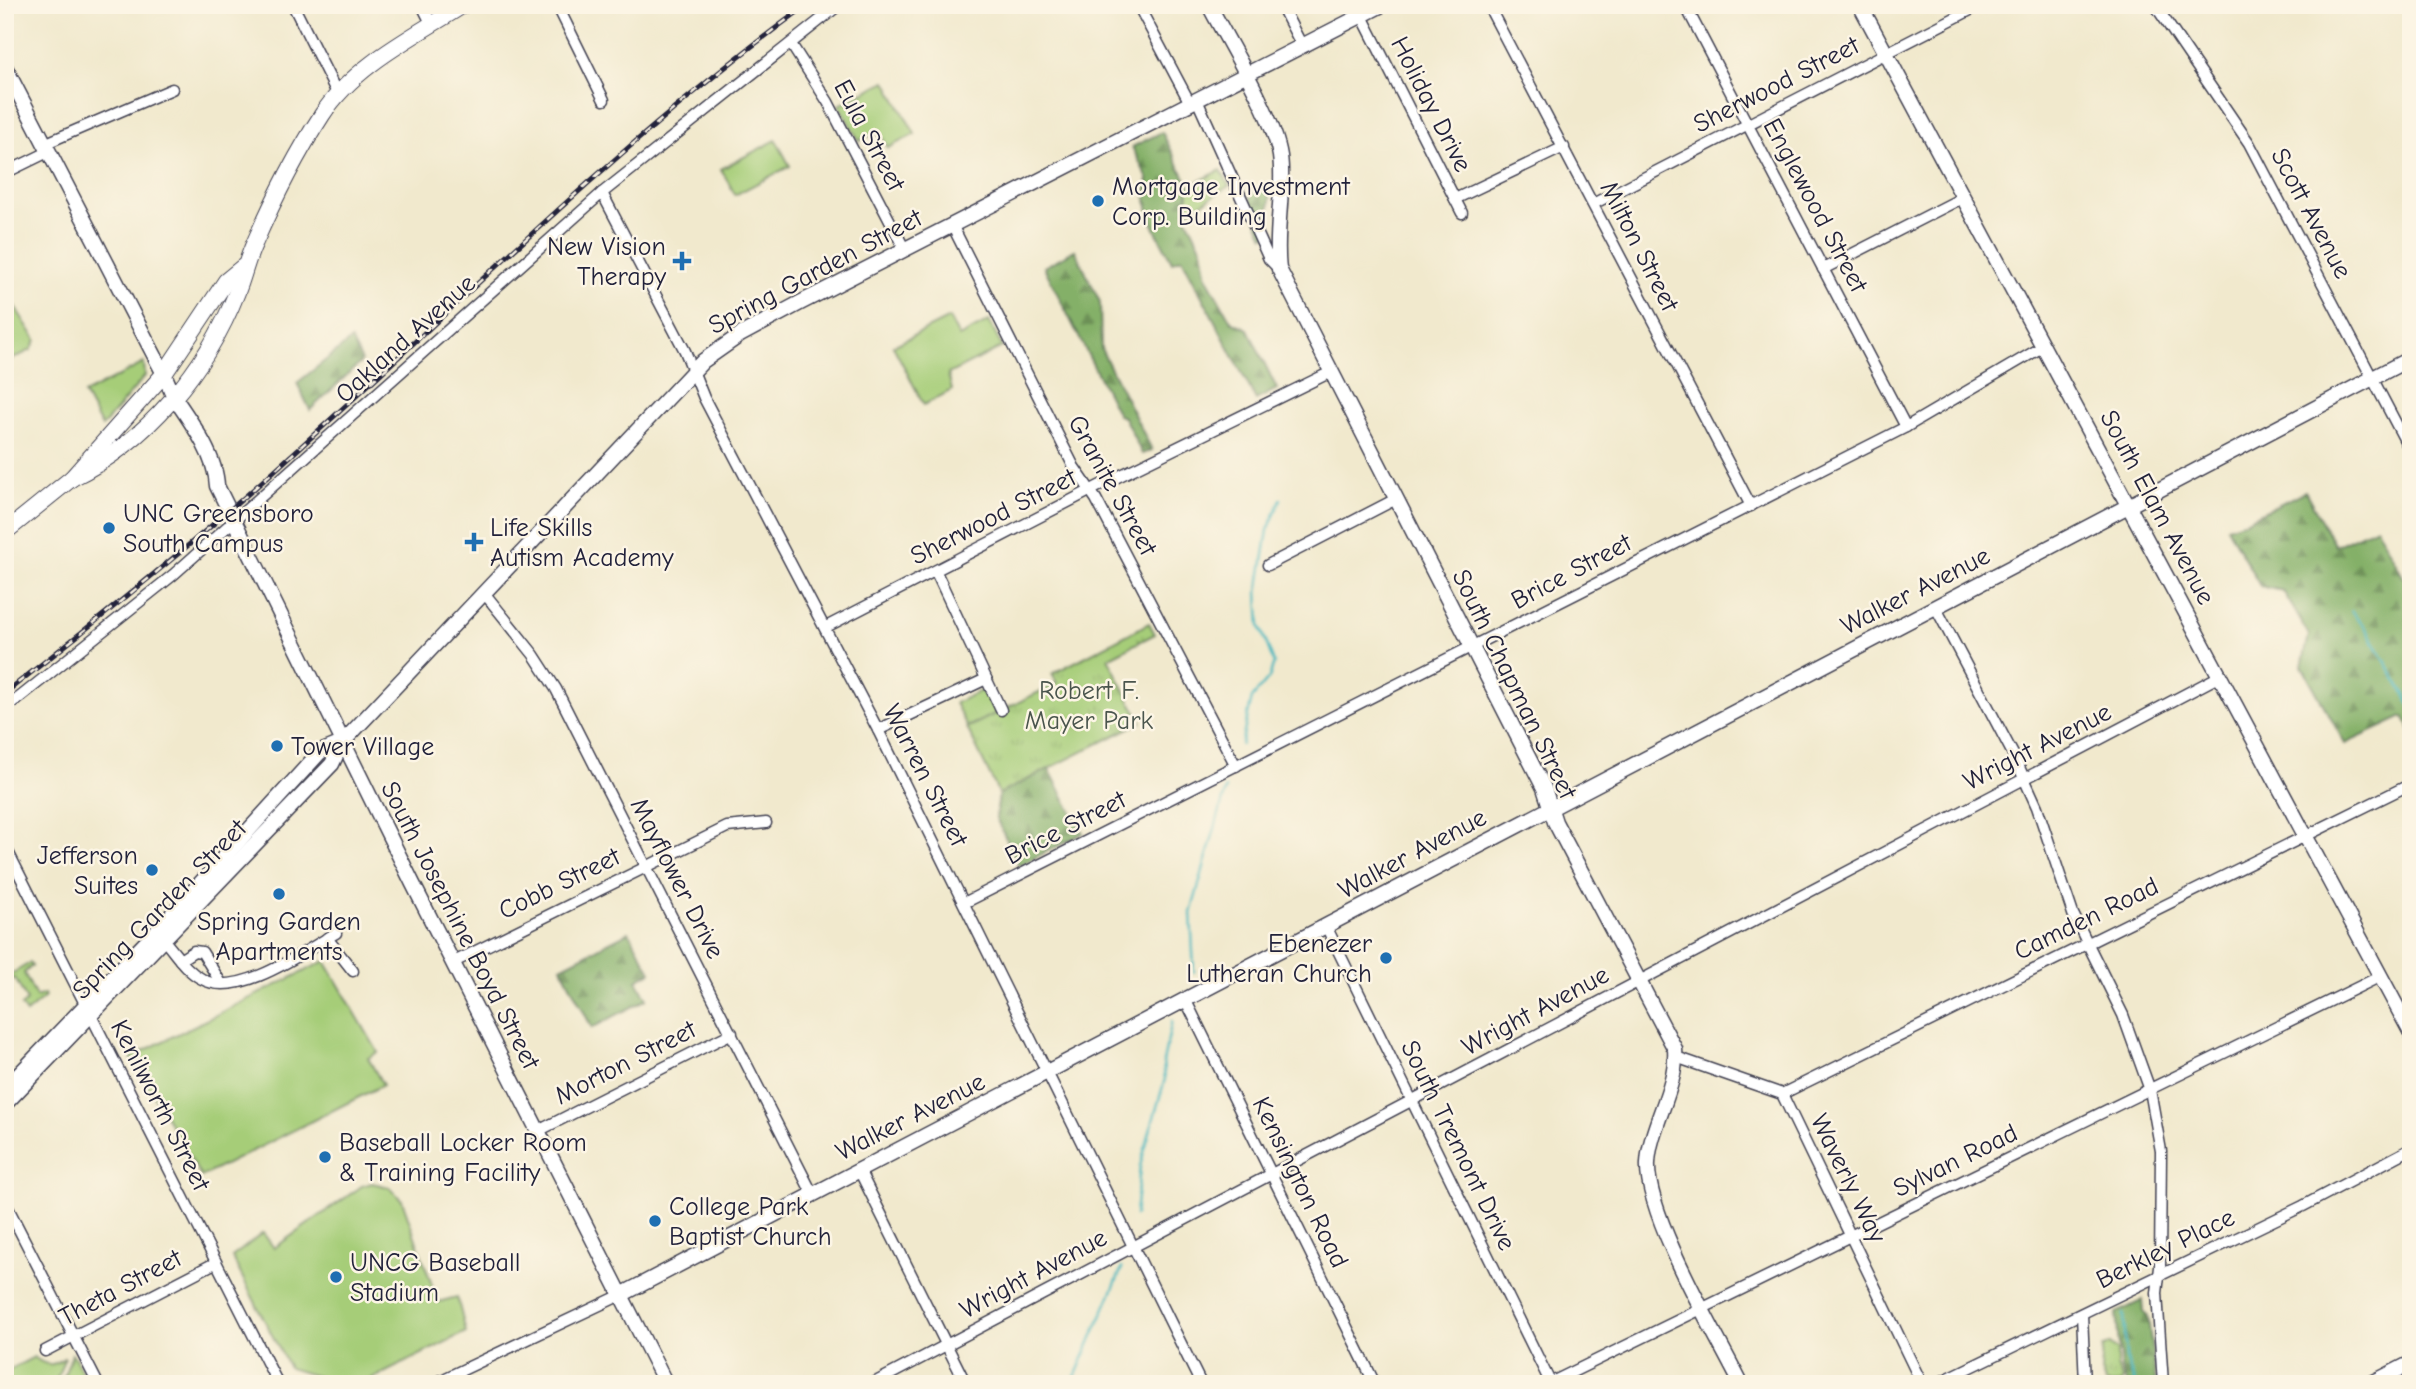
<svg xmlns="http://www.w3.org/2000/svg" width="2416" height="1389" viewBox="0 0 2416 1389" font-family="'Comic Neue',sans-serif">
<defs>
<pattern id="forest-firs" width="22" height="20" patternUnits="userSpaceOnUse" patternTransform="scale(1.75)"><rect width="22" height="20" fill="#84b068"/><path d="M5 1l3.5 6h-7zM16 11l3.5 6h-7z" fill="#6c8f57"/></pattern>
<pattern id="park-tufts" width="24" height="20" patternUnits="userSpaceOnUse" patternTransform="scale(1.75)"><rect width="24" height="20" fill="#a6cd78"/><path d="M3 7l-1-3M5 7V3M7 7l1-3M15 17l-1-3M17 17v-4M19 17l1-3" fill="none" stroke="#8fb069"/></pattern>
</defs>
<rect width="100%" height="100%" fill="#fcf5e5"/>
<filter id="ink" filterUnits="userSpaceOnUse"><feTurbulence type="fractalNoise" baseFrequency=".0143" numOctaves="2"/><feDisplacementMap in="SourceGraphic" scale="14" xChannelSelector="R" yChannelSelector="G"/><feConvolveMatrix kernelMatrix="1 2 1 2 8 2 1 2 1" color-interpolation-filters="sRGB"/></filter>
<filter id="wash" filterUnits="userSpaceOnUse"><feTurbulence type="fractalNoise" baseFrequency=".00686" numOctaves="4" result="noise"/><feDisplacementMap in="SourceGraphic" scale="28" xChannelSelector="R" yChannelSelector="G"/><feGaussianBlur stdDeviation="1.57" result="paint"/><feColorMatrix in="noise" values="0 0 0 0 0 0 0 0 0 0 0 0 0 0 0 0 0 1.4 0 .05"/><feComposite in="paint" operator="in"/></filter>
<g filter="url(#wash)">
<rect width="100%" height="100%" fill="#f1e9cd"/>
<g fill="#a6cd78" stroke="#64785a" stroke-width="2">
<polygon points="886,81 915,134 888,148 882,137 875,133 859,141 839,105"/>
<polygon points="776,140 790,166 735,195 721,169"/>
<polygon points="1221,170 1229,186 1185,214 1189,186"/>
<polygon points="5,291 36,340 31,350 5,363"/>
<polygon points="949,318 959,337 989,321 1002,347 948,374 952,390 924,405 893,346"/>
<polygon points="144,363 145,376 102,427 84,394"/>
<polygon points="980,691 989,695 997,713 967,727 955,703"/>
<polygon points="325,961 378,1052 368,1058 383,1085 201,1177 131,1057"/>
<polygon points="30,963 32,966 24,973 36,997 44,994 45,997 26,1013 21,1006 27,1001 15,978 9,981 6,977"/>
<polygon points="372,1183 389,1187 402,1200 438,1302 457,1297 466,1332 362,1384 342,1384 289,1368 232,1257 263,1233 274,1248 362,1186"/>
<polygon points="72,1354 74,1356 88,1384 61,1384"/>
<path d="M34,1357C45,1366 54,1367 65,1357L55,1384H5V1372Z"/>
</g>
<g fill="url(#forest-firs)" stroke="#536952" stroke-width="2">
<path d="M1162,132L1189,186L1185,214L1202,249L1207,278L1231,321L1248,329L1277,389L1256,400L1182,258L1172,262C1158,234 1141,211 1148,179L1132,147Z"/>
<polygon points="1271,185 1267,235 1264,236 1252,210 1249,192"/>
<polygon points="1075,250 1100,302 1101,349 1152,450 1142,454 1124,417 1118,415 1044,267"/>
<polygon points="351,340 362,361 310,410 297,383"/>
<polygon points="2305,491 2335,546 2376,527 2411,590 2411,730 2403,717 2345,744 2302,666 2309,635 2283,591 2260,586 2227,527 2245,521"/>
<polygon points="1049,769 1083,833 1019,866 996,818 999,794"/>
<polygon points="629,932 651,972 637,980 647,999 592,1028 561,967"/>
<polygon points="2143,1300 2144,1312 2148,1317 2156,1384 2127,1384 2121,1368 2116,1313"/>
</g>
<g fill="url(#park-tufts)" stroke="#64785a" stroke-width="2">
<polygon points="1149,623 1155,634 1108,658 1141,722 999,794 967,728 1057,683 1052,674"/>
<polygon points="2110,1344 2117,1350 2117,1366 2123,1380 2120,1384 2106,1384 2101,1372 2103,1348"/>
</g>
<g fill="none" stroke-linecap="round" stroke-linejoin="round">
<g stroke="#48b7bf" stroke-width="2.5">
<polyline points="2351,611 2364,625 2411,705"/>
<polyline points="1241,745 1252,698 1269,678 1274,663 1260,626 1258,592 1268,530 1281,499"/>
<polyline points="1194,972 1191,913 1226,789"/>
<polyline points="1135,1216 1140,1166 1165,1079 1163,1062 1172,1021"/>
<polyline points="2124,1313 2126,1357 2135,1384"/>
<polyline points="1072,1384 1122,1268"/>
</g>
</g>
</g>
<g filter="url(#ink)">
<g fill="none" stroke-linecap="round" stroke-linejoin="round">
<defs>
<g id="street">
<polyline points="293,5 338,95"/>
<polyline points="422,5 432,25"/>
<polyline points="557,5 604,100"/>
<polyline points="1138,5 1190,103"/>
<polyline points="1281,5 1302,46"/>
<polyline points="1488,5 1751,506"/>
<polyline points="1685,5 1906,427"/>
<polyline points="2155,5 2249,143 2411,452"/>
<polyline points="1362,16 1462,213"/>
<polyline points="791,44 828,102 905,250"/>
<polyline points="1197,100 1269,259 1279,269"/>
<polyline points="44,144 172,89"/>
<polyline points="5,173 48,152"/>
<polyline points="602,193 685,351 704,398 878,730 1201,1384"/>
<polyline points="1455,199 1564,147"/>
<polyline points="1593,204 1980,5"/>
<polyline points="952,225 1074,467 1096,499 1236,766"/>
<polyline points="1823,269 1964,197"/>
<polyline points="1268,565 1396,499"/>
<polyline points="936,572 1001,710"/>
<polyline points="485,594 534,655 556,689 813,1195"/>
<polyline points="1936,608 2014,756 2037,807 2073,914 2123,1015 2150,1090 2161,1151 2160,1267 2157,1293 2163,1384"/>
<polyline points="826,627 1099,486 1331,372"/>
<polyline points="5,709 173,575 602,193 839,5"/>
<polyline points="878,730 986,679"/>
<polyline points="5,846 278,1384"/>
<polyline points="964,903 1823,469 1906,427 2044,346"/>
<polyline points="1326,926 1551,1384"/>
<path d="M160,936C174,950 184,970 202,979C238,1000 305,951 336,933"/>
<polyline points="327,938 353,971"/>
<polyline points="180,960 194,951 202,952 221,983"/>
<polyline points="452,963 727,827 766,823"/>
<polyline points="1186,1001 1375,1384"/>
<polyline points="1676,1057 1782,1094 1922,1384"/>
<polyline points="1782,1094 2411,784"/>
<polyline points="538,1131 732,1033"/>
<polyline points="859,1170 966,1384"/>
<polyline points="5,1202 98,1384"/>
<polyline points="2082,1314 2085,1384"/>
<polyline points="45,1351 215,1263"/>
<polyline points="433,1384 621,1295"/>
<polyline points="872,1384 2220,676"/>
<polyline points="1548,1384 2381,976"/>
<polyline points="1936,1384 2303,1206 2411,1149"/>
</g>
<g id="secondary">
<path d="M1209,5C1229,44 1274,116 1280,156C1285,192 1274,231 1279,269L1544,788L1555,822L1675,1049C1678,1087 1650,1125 1648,1163C1645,1214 1716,1334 1741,1384"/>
<polyline points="1860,5 2411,1033"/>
<polyline points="5,67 164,374 177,404"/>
<path d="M174,397C191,422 216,456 217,486L413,884L666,1384"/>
<polyline points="5,1089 156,932 320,752 342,743"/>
<polyline points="5,1104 332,764 342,743 703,361 740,335 800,303 1382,5"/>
<polyline points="621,1295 2411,358"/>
<polyline points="2370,1384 2411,1363"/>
</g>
<g id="primary">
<path d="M72,478C147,442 207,369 237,292C244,275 247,258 255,242C273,201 298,152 322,115C354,65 415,36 463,5"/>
<polyline points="5,532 72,478 164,374 226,281 243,267"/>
</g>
</defs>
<use href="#street" stroke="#414051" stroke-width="13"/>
<use href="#secondary" stroke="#414051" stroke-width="17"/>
<use href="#primary" stroke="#414051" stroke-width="18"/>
<use href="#street" stroke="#fff" stroke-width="10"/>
<use href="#secondary" stroke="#fff" stroke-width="14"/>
<use href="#primary" stroke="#fff" stroke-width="16"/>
<defs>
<path id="rail" d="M5,693C88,628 170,563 248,494C434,330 606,151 807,5"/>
</defs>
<use href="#rail" stroke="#22223b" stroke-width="5"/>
<use href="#rail" stroke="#fcf5e5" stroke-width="2.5" stroke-dasharray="8" stroke-linecap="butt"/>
</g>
</g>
<g fill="#1f6fb2" stroke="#fcf5e5" stroke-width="2.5">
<circle cx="1098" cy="201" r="7"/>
<path d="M678.5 250.5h7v7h7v7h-7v7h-7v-7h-7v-7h7z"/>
<circle cx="109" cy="528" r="7"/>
<path d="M470.5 531.5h7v7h7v7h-7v7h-7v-7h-7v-7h7z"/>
<circle cx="277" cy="746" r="7"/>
<circle cx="152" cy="870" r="7"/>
<circle cx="279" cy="894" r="7"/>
<circle cx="1386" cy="958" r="7"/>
<circle cx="325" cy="1157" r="7"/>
<circle cx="655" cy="1221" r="7"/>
<circle cx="336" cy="1277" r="7"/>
</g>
<g text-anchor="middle" stroke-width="5" stroke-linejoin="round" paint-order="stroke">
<g font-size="26" fill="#22223b" stroke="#fcf5e5">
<text transform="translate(1776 84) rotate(-27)" y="9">Sherwood Street</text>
<text transform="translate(1432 104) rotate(63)" y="9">Holiday Drive</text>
<text transform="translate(870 135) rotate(62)" y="9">Eula Street</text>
<text transform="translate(1816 205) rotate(62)" y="9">Englewood Street</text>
<text transform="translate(2312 213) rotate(62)" y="9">Scott Avenue</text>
<text transform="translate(1640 246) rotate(63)" y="9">Milton Street</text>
<text transform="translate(815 271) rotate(-28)" y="9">Spring Garden Street</text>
<text transform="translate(405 338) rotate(-42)" y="9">Oakland Avenue</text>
<text transform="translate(1113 485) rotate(61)" y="9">Granite Street</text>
<text transform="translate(2158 507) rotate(62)" y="9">South Elam Avenue</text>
<text transform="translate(993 516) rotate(-27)" y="9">Sherwood Street</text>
<text transform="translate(1571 571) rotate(-28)" y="9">Brice Street</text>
<text transform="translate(1915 590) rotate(-27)" y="9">Walker Avenue</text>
<text transform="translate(1515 684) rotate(64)" y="9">South Chapman Street</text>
<text transform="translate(2037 746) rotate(-27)" y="9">Wright Avenue</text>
<text transform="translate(926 775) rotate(63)" y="9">Warren Street</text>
<text transform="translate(1065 827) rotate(-27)" y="9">Brice Street</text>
<text transform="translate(1412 853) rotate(-28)" y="9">Walker Avenue</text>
<text transform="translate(678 878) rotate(63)" y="9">Mayflower Drive</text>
<text transform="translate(559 883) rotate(-26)" y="9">Cobb Street</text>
<text transform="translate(159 909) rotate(-46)" y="9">Spring Garden Street</text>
<text transform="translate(2086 918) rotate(-26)" y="9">Camden Road</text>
<text transform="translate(461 925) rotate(63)" y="9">South Josephine Boyd Street</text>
<text transform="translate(1535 1010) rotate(-28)" y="9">Wright Avenue</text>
<text transform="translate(625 1062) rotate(-27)" y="9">Morton Street</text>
<text transform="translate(161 1105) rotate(63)" y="9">Kenilworth Street</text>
<text transform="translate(910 1116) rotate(-27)" y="9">Walker Avenue</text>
<text transform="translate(1459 1145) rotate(64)" y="9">South Tremont Drive</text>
<text transform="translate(1955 1160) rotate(-26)" y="9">Sylvan Road</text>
<text transform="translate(1849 1178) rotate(64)" y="9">Waverly Way</text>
<text transform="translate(1301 1182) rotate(64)" y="9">Kensington Road</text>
<text transform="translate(2165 1248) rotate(-26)" y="9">Berkley Place</text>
<text transform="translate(1033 1273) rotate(-28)" y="9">Wright Avenue</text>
<text transform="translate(120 1287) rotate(-28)" y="9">Theta Street</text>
</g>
<g font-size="26" fill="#22223b" stroke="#fcf5e5" text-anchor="start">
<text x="1112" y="195">Mortgage Investment<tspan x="1112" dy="30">Corp. Building</tspan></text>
<text x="666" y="255" text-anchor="end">New Vision<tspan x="666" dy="30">Therapy</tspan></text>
<text x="123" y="522">UNC Greensboro<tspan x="123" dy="30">South Campus</tspan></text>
<text x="490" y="536">Life Skills<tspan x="490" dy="30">Autism Academy</tspan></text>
<text x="291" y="755">Tower Village</text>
<text x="138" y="864" text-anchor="end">Jefferson<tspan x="138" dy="30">Suites</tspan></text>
<text x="279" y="930" text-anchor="middle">Spring Garden<tspan x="279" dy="30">Apartments</tspan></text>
<text x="1372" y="952" text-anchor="end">Ebenezer<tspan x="1372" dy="30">Lutheran Church</tspan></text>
<text x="339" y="1151">Baseball Locker Room<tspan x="339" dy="30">&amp; Training Facility</tspan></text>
<text x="669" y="1215">College Park<tspan x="669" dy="30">Baptist Church</tspan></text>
<text x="350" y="1271">UNCG Baseball<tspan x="350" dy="30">Stadium</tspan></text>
</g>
<g font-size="26" fill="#4a554d" stroke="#fcf5e5">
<text x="1089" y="699">Robert F.<tspan x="1089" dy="30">Mayer Park</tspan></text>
</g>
</g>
<rect width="2416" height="1389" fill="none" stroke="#fcf5e5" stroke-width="28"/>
</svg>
